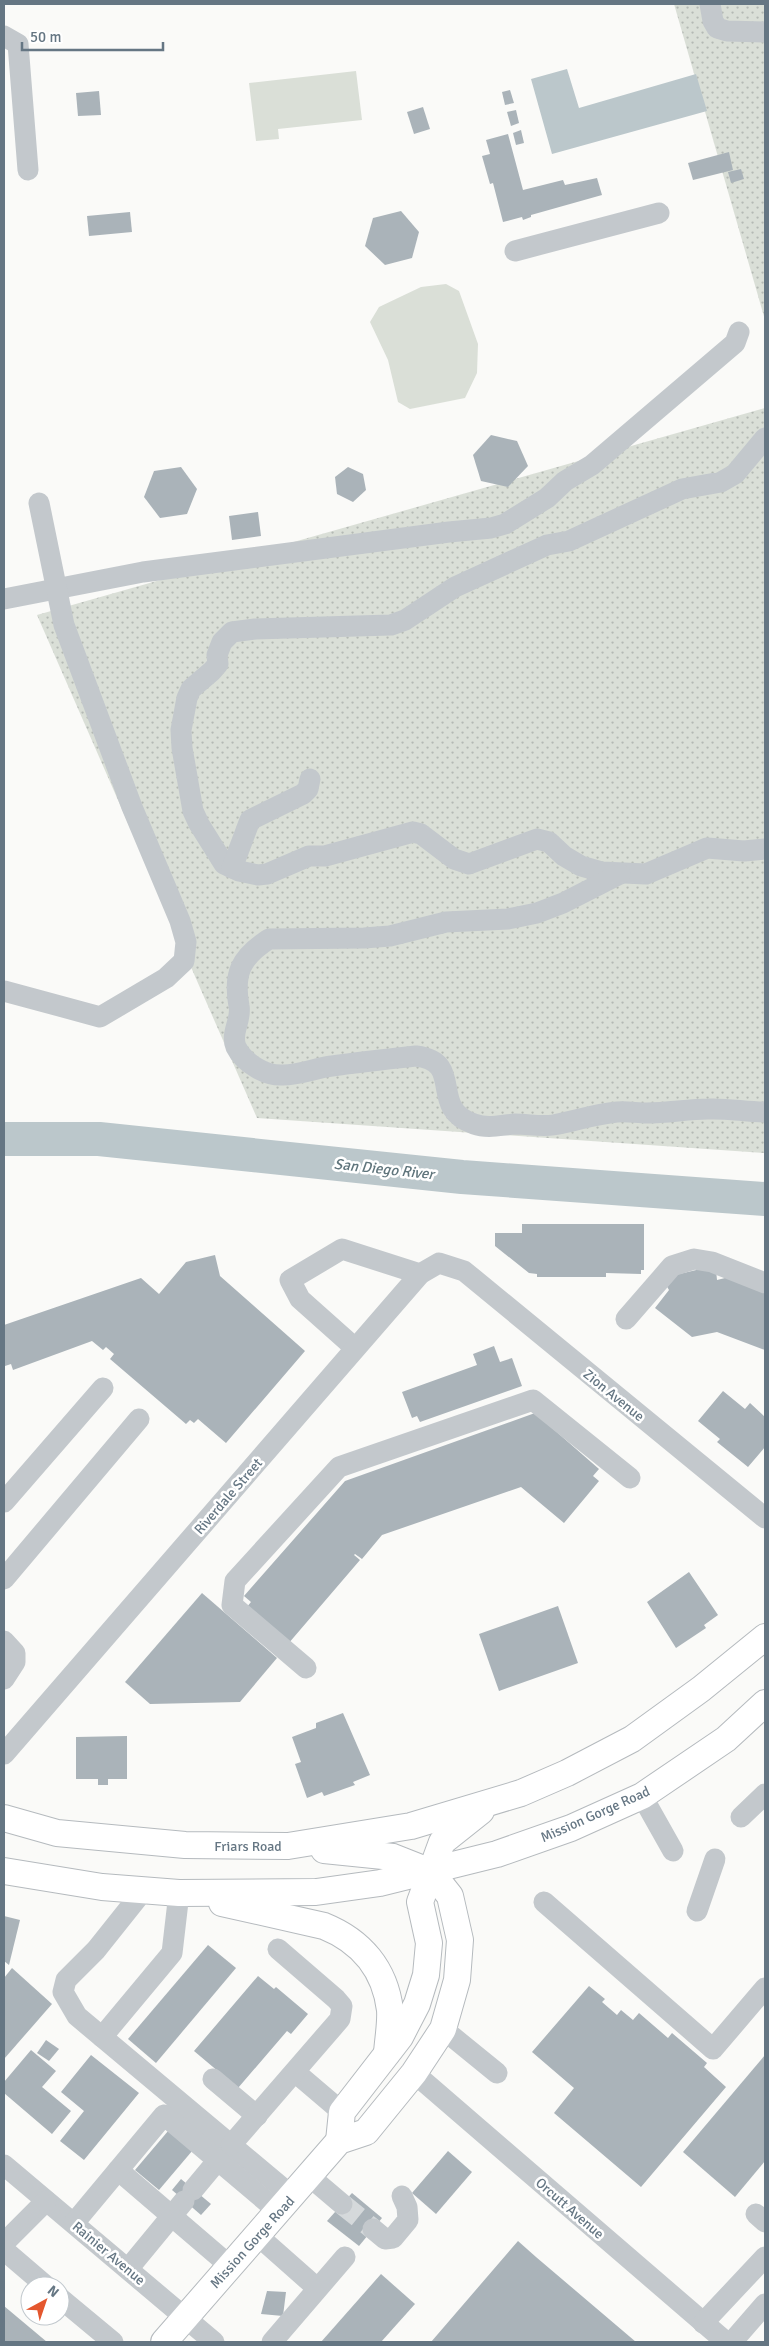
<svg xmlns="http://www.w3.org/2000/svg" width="769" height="2346" viewBox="0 0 769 2346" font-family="Signika,sans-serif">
<defs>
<pattern id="grass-dots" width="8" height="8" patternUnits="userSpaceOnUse" patternTransform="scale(1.25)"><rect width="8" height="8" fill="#dadfd7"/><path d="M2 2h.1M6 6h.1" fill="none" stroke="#b4b9b4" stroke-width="1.8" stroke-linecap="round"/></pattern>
</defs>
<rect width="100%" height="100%" fill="#fafaf8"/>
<g fill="url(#grass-dots)">
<polygon points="674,4 765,4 765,320"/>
<polygon points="765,408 765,1153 257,1118 37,615"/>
</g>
<g fill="#dadfd7">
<polygon points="356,71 362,120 278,129 279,139 256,141 249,83"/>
<polygon points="446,284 459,291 478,344 477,373 465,398 410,409 398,402 388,360 370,322 379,307 421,287"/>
</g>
<polygon fill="#bbc7cb" points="567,69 579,108 696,74 707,111 552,154 531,79"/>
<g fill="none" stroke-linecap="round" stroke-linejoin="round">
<polyline stroke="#bbc7cb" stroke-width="34" points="4,1139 99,1139 462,1177 765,1199"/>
</g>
<g fill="#aab3b9">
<polygon points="510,90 514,103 505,105 502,92"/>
<polygon points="99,91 101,115 78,116 76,93"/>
<polygon points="423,107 430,129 414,134 407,112"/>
<polygon points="516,110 519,123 511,126 507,112"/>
<polygon points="521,130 524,143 516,145 513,133"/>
<polygon points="508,134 523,190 563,180 565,185 597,178 602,195 531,215 531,217 523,220 522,217 503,222 493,183 490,184 482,156 490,154 486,140"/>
<polygon points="729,152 733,170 693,180 688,163"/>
<polygon points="741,169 744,179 731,183 728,172"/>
<polygon points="401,211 419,232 412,258 385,265 365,246 373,218"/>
<polygon points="130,212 132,232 89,236 87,216"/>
<polygon points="491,435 517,441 528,466 508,487 481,481 473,455"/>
<polygon points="181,467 197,489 187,514 160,518 144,497 154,471"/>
<polygon points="348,467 363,474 366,490 353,502 337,494 335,477"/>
<polygon points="258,512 261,536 232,540 229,516"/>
<polygon points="522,1224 644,1224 644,1270 641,1270 641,1274 606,1273 606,1277 537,1277 537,1274 529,1273 495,1246 495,1233 522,1233"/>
<polygon points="215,1255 220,1276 305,1351 226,1443 198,1419 194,1423 190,1420 186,1424 110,1359 114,1354 106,1347 103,1350 92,1341 13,1370 11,1364 5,1366 4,1325 141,1278 159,1294 186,1262"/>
<polygon points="709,1267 716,1270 717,1280 737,1275 765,1286 765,1350 717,1332 692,1337 655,1308 669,1290 666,1285 675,1275"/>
<polygon points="494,1346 500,1362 512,1358 522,1386 420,1422 417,1416 412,1418 402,1392 477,1365 473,1354"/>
<polygon points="723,1391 745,1409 750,1403 765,1417 765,1447 748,1467 717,1442 720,1439 698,1421"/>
<polygon points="535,1413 599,1469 593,1476 599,1481 564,1523 521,1487 382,1535 362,1559 355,1554 354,1555 360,1560 288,1644 246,1608 251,1602 244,1596 345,1481"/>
<polygon points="689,1572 718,1615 704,1625 706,1628 676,1648 647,1602"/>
<polygon points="202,1593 277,1658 240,1702 150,1704 125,1682"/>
<polygon points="558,1606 578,1663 499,1691 479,1634"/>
<polygon points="343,1713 370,1775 353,1782 355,1785 324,1796 322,1792 307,1798 295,1764 301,1762 292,1737 316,1728 316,1723"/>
<polygon points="127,1736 127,1779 108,1779 108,1785 98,1785 98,1779 76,1779 76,1737"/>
<polygon points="4,1916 20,1920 9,1965 4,1961"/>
<polygon points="208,1945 236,1968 156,2063 128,2039"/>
<polygon points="12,1968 52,2004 4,2059 4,1978"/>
<polygon points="258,1976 274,1989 276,1987 308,2014 291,2034 287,2031 238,2088 194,2051"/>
<polygon points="589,1986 605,1999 602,2002 617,2015 621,2010 633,2020 639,2013 668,2038 672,2033 707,2063 704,2067 726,2087 641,2187 554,2113 574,2088 532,2052"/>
<polygon points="46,2040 59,2049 49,2061 37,2053"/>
<polygon points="31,2050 56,2071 42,2087 71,2111 52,2134 4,2093 4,2082"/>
<polygon points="91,2055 139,2093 84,2160 60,2141 84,2111 61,2092"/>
<polygon points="765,2055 765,2161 735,2197 683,2152"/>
<polygon points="174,2124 198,2144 159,2190 135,2170"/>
<polygon points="448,2151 472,2172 436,2214 412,2193"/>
<polygon points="181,2179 211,2204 201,2215 172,2190"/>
<polygon points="352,2193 382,2218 359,2246 327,2221"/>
<polygon points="518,2241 536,2257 636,2342 431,2342"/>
<polygon points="381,2274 415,2304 381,2342 321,2342"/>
<polygon points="267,2291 286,2292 283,2316 261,2314"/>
<polygon points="4,2306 47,2342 4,2342"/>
</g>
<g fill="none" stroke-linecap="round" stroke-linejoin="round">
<polyline stroke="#d5d9db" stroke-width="21" stroke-dasharray="21 11" stroke-linecap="butt" points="342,2204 373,2229"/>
<defs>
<g id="major">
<polyline points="4,1818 57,1833 185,1845 288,1846 411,1826 521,1793 567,1773 632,1739 701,1689 765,1637"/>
<polyline points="324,1850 393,1857 431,1872"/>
<polyline points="4,1871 102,1887 179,1893 316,1892 380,1883 497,1854 571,1828 642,1796 726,1739 765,1703"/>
<path d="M222,1903L324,1926C361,1941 385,1969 390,2010C391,2023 388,2039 387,2053"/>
<polyline points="339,2141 342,2112 400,2037 417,2004 426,1975 429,1943 420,1902 442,1842 481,1811"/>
<polyline points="164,2342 339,2141 366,2132 414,2073 443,2029 457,1980 460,1940 450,1896 431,1872"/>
</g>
</defs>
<use href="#major" stroke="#b5babe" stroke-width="28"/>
<g stroke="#c3c8cc" stroke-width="21">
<polyline points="710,4 713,21 717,28 727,31 765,32"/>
<polyline points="4,36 18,44 28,170"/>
<polyline points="515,251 659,213"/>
<polyline points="765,438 735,474 721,482 682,489 569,541 547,545 455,587 405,620 391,625 255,629 232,632 222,642 217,655 218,664 212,671 191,689 187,698 181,730 182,748 193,811 199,824 224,864 239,871 258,875 267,874 309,856 325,856 413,832 421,834 454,859 469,864 537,839 549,842 564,856 581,866 602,872 646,874 707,848 744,851 765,849"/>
<polyline points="4,599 143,572 449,532 491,528 505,524 547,498 565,481 592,465 735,343 739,332"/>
<polyline points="232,868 250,820 303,794 308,789 310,779"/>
<path d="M620,874L563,903L537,913L508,919L446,922L390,936L364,938L269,939C241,957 233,973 239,1006C242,1020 230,1033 236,1047C244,1063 265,1076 283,1075C299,1075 316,1068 332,1066C360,1062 388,1059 416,1056C466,1062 427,1108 474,1124C488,1129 501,1125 515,1124C528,1124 541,1127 553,1125C575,1121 595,1114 617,1112C627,1111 637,1113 647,1113C668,1113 688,1109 708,1109C727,1108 746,1112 765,1112"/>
<polyline points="4,991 100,1017 166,978 184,961 186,942 180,921 132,807 64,625 39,503"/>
<polyline points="626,1319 672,1266 694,1259 712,1262 765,1283"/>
<polyline points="355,1348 300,1299 290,1280 342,1249 420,1274"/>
<polyline points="4,1502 103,1388"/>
<polyline points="4,1579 139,1419"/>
<polyline points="4,1641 15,1653 15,1662 4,1679"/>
<polyline points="306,1668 232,1605 235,1581 339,1467 533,1400 630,1478"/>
<polyline points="4,1754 420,1274 439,1263 464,1271 765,1518"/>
<polyline points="642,1796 673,1851"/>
<polyline points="741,1817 765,1794"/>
<polyline points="143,1891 96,1950 66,1980 63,1992 77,2016 292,2196"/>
<polyline points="544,1902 713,2049 765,1988"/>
<polyline points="697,1911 715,1859"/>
<polyline points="443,2029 497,2073"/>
<polyline points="102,2037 172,1953 179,1893"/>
<polyline points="295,2072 342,2112"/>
<polyline points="414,2073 726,2342"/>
<polyline points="213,2079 257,2116"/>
<polyline points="231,2145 340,2019 342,2006 336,1999 278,1949"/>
<polyline points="4,2165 214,2342"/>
<polyline points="118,2170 230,2266"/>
<polyline points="309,2176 342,2204"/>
<polyline points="193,2190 218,2160"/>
<polyline points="756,2214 765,2222"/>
<polyline points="74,2223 164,2115 279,2212"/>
<polyline points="373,2229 385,2239 393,2238 408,2220 407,2207 402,2196"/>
<polyline points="257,2235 317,2288"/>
<polyline points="4,2243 46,2201"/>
<polyline points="4,2250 46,2286"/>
<polyline points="128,2269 184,2201"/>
<polyline points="60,2298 113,2342"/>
<polyline points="703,2323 765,2257"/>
<polyline points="272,2342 345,2257"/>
<polyline points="732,2342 765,2304"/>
</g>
<use href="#major" stroke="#fff" stroke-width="26"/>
</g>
<g text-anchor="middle" stroke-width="5" stroke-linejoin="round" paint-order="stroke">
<g font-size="14" fill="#657683" stroke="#fff">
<text transform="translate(614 1395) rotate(39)" y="5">Zion Avenue</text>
<text transform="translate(228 1496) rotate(-49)" y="5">Riverdale Street</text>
<text transform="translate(595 1814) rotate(-24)" y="5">Mission Gorge Road</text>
<text x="248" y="1851">Friars Road</text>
<text transform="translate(570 2208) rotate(41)" y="5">Orcutt Avenue</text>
<text transform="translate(252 2242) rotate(-48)" y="5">Mission Gorge Road</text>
<text transform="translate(109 2253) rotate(40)" y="5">Rainier Avenue</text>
</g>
<g font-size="15" font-style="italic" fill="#60757c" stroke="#fff">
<text transform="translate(384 1169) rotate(6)" y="5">San Diego River</text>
</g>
</g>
<rect width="769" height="2346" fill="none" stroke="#657683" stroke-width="10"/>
<g transform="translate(45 2301) rotate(40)"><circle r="24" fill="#ffffff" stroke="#c1c8cd"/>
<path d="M0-4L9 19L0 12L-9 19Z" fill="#e4572e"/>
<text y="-8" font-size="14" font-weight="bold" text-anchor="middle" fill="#657683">N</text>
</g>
<path d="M22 42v8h141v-8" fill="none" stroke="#657683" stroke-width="2.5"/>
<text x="30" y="42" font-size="15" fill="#657683" stroke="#ffffff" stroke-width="4" paint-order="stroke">50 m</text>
</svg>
